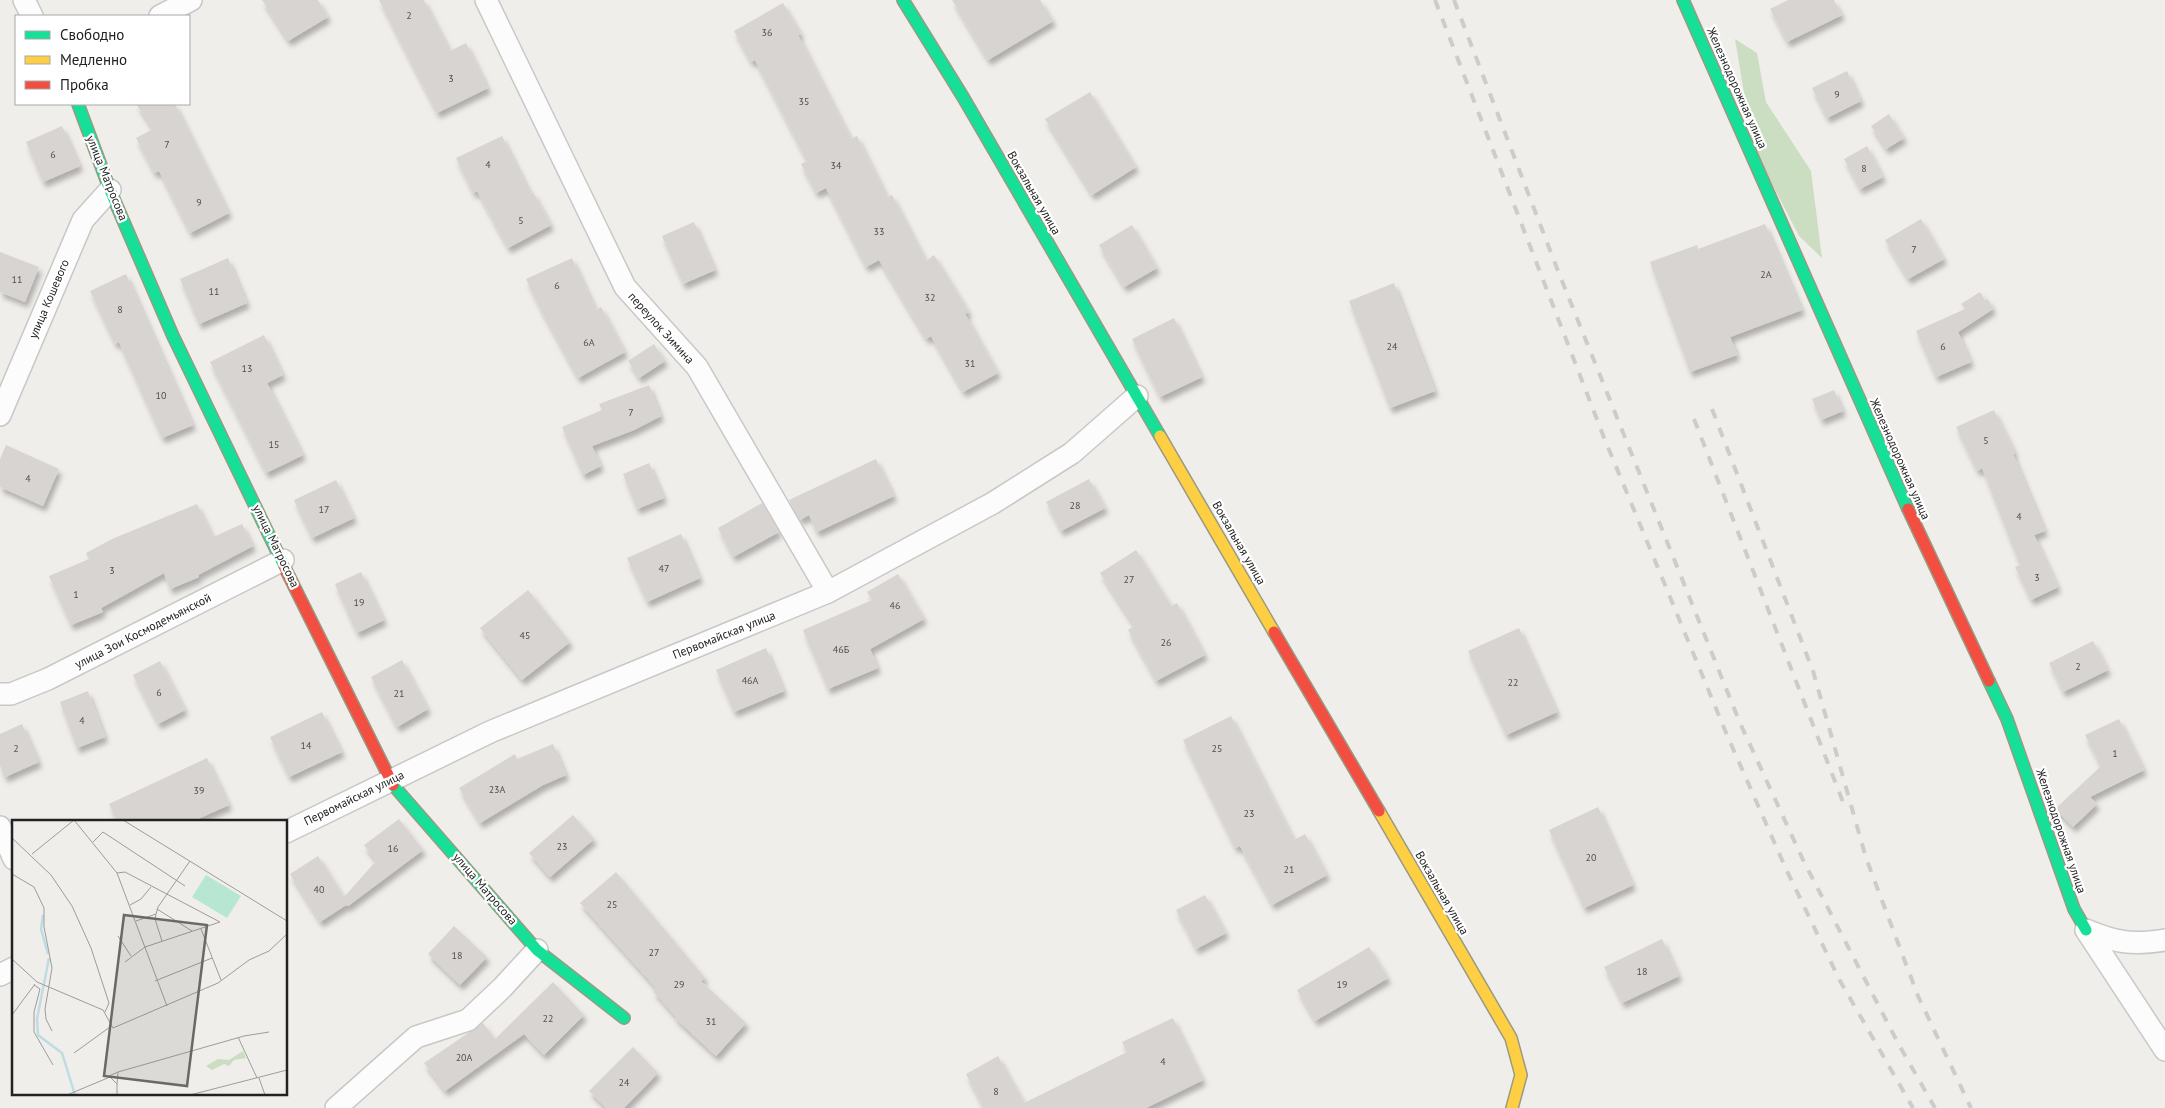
<svg xmlns="http://www.w3.org/2000/svg" width="2165" height="1108" viewBox="0 0 2165 1108" font-family="'PT Sans',sans-serif">
<defs>
<filter id="shadow"><feDropShadow dx="3" dy="5.5" stdDeviation="2.5" flood-color="#0004"/></filter>
</defs>
<rect width="100%" height="100%" fill="#f0eeeb"/>
<polygon fill="#cbdec1" points="1735,39 1757,53 1766,102 1811,171 1822,258 1799,236 1753,147"/>
<g fill="#d7d4d2" filter="url(#shadow)">
<polygon points="262,0 318,0 328,17 288,41"/>
<polygon points="379,0 424,0 450,51 466,43 488,88 437,113"/>
<polygon points="952,0 1040,0 1053,21 988,60"/>
<polygon points="1788,0 1834,0 1842,15 1787,42 1770,9"/>
<polygon points="783,3 801,34 798,35 851,139 857,136 887,197 892,195 926,261 934,255 969,312 965,314 998,373 963,392 931,336 926,339 879,260 866,267 826,188 816,193 801,164 807,161 755,60 751,62 734,31"/>
<polygon points="1847,71 1861,101 1827,118 1812,88"/>
<polygon points="1090,92 1136,167 1092,195 1045,119"/>
<polygon points="136,104 175,104 229,213 190,233 159,171 154,173 136,138 153,129"/>
<polygon points="1889,114 1904,138 1886,149 1871,126"/>
<polygon points="62,126 80,166 43,182 26,142"/>
<polygon points="502,136 531,194 533,192 551,225 508,248 477,191 473,193 456,158"/>
<polygon points="1867,146 1883,177 1860,189 1844,159"/>
<polygon points="1921,219 1944,259 1908,279 1885,240"/>
<polygon points="694,222 715,270 683,284 662,236"/>
<polygon points="1765,224 1802,310 1730,337 1737,355 1690,372 1650,262 1697,245 1698,249"/>
<polygon points="1132,225 1157,268 1124,287 1099,245"/>
<polygon points="0,252 39,267 25,302 0,292"/>
<polygon points="228,258 247,303 199,324 180,279"/>
<polygon points="572,258 596,310 601,307 625,352 578,378 542,312 526,279"/>
<polygon points="126,274 193,425 162,438 119,342 115,344 90,291"/>
<polygon points="1394,283 1435,391 1390,408 1349,301"/>
<polygon points="1980,292 1985,300 1988,299 1993,309 1958,332 1971,362 1936,377 1916,331 1965,309 1961,304"/>
<polygon points="1174,318 1202,377 1160,397 1132,339"/>
<polygon points="264,335 283,375 267,383 303,455 266,473 210,362"/>
<polygon points="654,344 665,361 639,378 628,361"/>
<polygon points="649,385 661,416 634,430 592,446 601,466 583,475 562,427 602,410 599,404"/>
<polygon points="1834,390 1843,411 1821,420 1812,399"/>
<polygon points="1994,410 2015,453 2013,454 2045,531 2034,535 2058,587 2031,600 2015,567 2020,565 1982,468 1977,471 1956,427"/>
<polygon points="6,445 59,469 43,506 0,487 0,459"/>
<polygon points="876,459 894,496 817,532 809,515 800,520 789,500"/>
<polygon points="649,463 664,498 637,509 623,474"/>
<polygon points="1089,479 1105,508 1061,531 1046,502"/>
<polygon points="336,480 354,518 312,538 294,500"/>
<polygon points="762,503 779,532 733,557 718,528"/>
<polygon points="197,504 213,537 242,524 253,546 198,575 199,577 170,589 164,573 101,608 103,612 71,625 49,576 89,559 86,553 112,539"/>
<polygon points="681,534 700,578 647,602 627,558"/>
<polygon points="1136,550 1171,606 1177,603 1205,655 1156,681 1128,630 1134,626 1100,573"/>
<polygon points="361,572 384,620 357,633 335,584"/>
<polygon points="898,574 924,619 870,649 878,668 828,689 803,630 872,600 867,592"/>
<polygon points="528,590 570,642 522,680 480,628"/>
<polygon points="1519,628 1557,712 1506,735 1468,651"/>
<polygon points="2093,641 2108,670 2063,692 2049,663"/>
<polygon points="766,648 784,691 734,712 716,670"/>
<polygon points="402,660 428,709 397,727 371,677"/>
<polygon points="160,661 185,710 158,724 133,675"/>
<polygon points="88,691 105,737 77,748 60,702"/>
<polygon points="322,712 342,752 289,777 270,737"/>
<polygon points="1231,716 1294,840 1305,834 1327,875 1272,905 1240,846 1235,848 1183,740"/>
<polygon points="2119,719 2144,770 2090,797 2097,804 2073,827 2059,813 2057,814 2055,809 2101,766 2085,735"/>
<polygon points="22,724 39,762 5,777 0,766 0,734"/>
<polygon points="553,744 566,775 543,785 480,823 459,788 515,754 517,759"/>
<polygon points="207,758 229,805 191,822 117,822 109,804"/>
<polygon points="1598,807 1633,885 1584,908 1549,830"/>
<polygon points="573,815 594,839 550,877 529,853"/>
<polygon points="399,819 423,850 348,906 346,905 320,922 290,874 318,856 344,897 376,861 364,845"/>
<polygon points="616,872 705,978 701,981 746,1023 716,1056 675,1018 676,1017 653,991 656,988 580,903"/>
<polygon points="1205,895 1226,933 1196,949 1176,910"/>
<polygon points="454,926 487,957 460,985 428,954"/>
<polygon points="1662,939 1679,976 1622,1003 1604,967"/>
<polygon points="1369,947 1388,978 1315,1021 1297,990"/>
<polygon points="553,982 584,1015 544,1055 524,1034 445,1091 424,1063 483,1023 495,1039"/>
<polygon points="1173,1018 1203,1080 1146,1108 984,1108 966,1074 998,1056 1024,1103 1127,1052 1122,1042"/>
<polygon points="633,1047 658,1073 624,1108 606,1108 589,1091"/>
</g>
<g fill="none" stroke-linecap="round" stroke-linejoin="round">
<defs>
<g id="street">
<polyline points="24,0 32,16"/>
<polyline points="486,0 625,287 697,367 828,592"/>
<polyline points="160,16 191,0"/>
<polyline points="0,415 83,220 110,190"/>
<polyline points="0,694 11,694 48,679 283,560"/>
<polyline points="0,827 14,859"/>
<polyline points="286,832 490,732 828,592 993,503 1072,453 1137,396"/>
<path d="M2165,940C2133,945 2116,943 2086,930L2165,1050"/>
<polyline points="0,975 14,968"/>
<polyline points="336,1108 416,1037 468,1020 502,988 537,950"/>
</g>
<g id="fast">
<polyline points="903,0 963,97 1160,436"/>
<polyline points="1683,0 1908,509"/>
<polyline points="78,104 110,190 173,336 284,566"/>
<polyline points="1989,681 2007,719 2074,909 2086,930"/>
<polyline points="393,785 537,950 624,1018"/>
</g>
<g id="slow">
<polyline points="1160,436 1274,632"/>
<polyline points="1379,811 1511,1038 1521,1075 1512,1108"/>
</g>
<g id="jam">
<polyline points="1908,509 1989,681"/>
<polyline points="284,566 393,785"/>
<polyline points="1274,632 1379,811"/>
</g>
</defs>
<use href="#street" stroke="#c9c8c7" stroke-width="24"/>
<use href="#fast" stroke="#999a82" stroke-width="14"/>
<use href="#slow" stroke="#999a82" stroke-width="14"/>
<use href="#jam" stroke="#999a82" stroke-width="14"/>
<use href="#street" stroke="#fdfcfc" stroke-width="21"/>
<use href="#fast" stroke="#16e098" stroke-width="11"/>
<use href="#slow" stroke="#ffcf43" stroke-width="11"/>
<use href="#jam" stroke="#f24e42" stroke-width="11"/>
<g stroke="#ccc" stroke-width="4" stroke-dasharray="10 10" stroke-linecap="butt">
<polyline points="1435,0 1603,435 1727,735 1786,869 1839,979 1913,1108"/>
<polyline points="1454,0 1558,271 1740,723 1804,862 1899,1045 1935,1108"/>
<polyline points="1712,409 1813,671 1866,858 1918,996 1971,1108"/>
<polyline points="1694,419 1843,802"/>
</g>
</g>
<g text-anchor="middle" stroke-width="4.5" stroke-linejoin="round" paint-order="stroke">
<g font-size="10" fill="#4f4e4e">
<text x="409" y="19">2</text>
<text x="767" y="36">36</text>
<text x="451" y="82">3</text>
<text x="1837" y="98">9</text>
<text x="804" y="105">35</text>
<text x="167" y="148">7</text>
<text x="53" y="158">6</text>
<text x="488" y="168">4</text>
<text x="836" y="169">34</text>
<text x="1864" y="172">8</text>
<text x="199" y="206">9</text>
<text x="521" y="224">5</text>
<text x="879" y="235">33</text>
<text x="1914" y="253">7</text>
<text x="1766" y="278">2А</text>
<text x="17" y="283">11</text>
<text x="557" y="289">6</text>
<text x="214" y="295">11</text>
<text x="930" y="301">32</text>
<text x="120" y="313">8</text>
<text x="589" y="346">6А</text>
<text x="1392" y="350">24</text>
<text x="1943" y="350">6</text>
<text x="970" y="367">31</text>
<text x="247" y="372">13</text>
<text x="161" y="399">10</text>
<text x="631" y="416">7</text>
<text x="1986" y="444">5</text>
<text x="274" y="448">15</text>
<text x="28" y="482">4</text>
<text x="1075" y="509">28</text>
<text x="324" y="513">17</text>
<text x="2019" y="520">4</text>
<text x="664" y="572">47</text>
<text x="112" y="574">3</text>
<text x="2037" y="581">3</text>
<text x="1129" y="583">27</text>
<text x="76" y="598">1</text>
<text x="359" y="606">19</text>
<text x="895" y="609">46</text>
<text x="525" y="639">45</text>
<text x="1166" y="646">26</text>
<text x="841" y="653">46Б</text>
<text x="2078" y="670">2</text>
<text x="750" y="684">46А</text>
<text x="1513" y="686">22</text>
<text x="159" y="696">6</text>
<text x="399" y="697">21</text>
<text x="82" y="724">4</text>
<text x="306" y="749">14</text>
<text x="16" y="752">2</text>
<text x="1217" y="752">25</text>
<text x="2115" y="757">1</text>
<text x="497" y="793">23А</text>
<text x="199" y="794">39</text>
<text x="1249" y="817">23</text>
<text x="562" y="850">23</text>
<text x="393" y="852">16</text>
<text x="1591" y="861">20</text>
<text x="1289" y="873">21</text>
<text x="319" y="893">40</text>
<text x="612" y="908">25</text>
<text x="654" y="956">27</text>
<text x="457" y="959">18</text>
<text x="1642" y="975">18</text>
<text x="679" y="988">29</text>
<text x="1342" y="988">19</text>
<text x="548" y="1022">22</text>
<text x="711" y="1025">31</text>
<text x="464" y="1061">20А</text>
<text x="1163" y="1065">4</text>
<text x="624" y="1086">24</text>
<text x="996" y="1095">8</text>
</g>
<g font-size="12" fill="#222" stroke="#fff">
<text transform="translate(1737 88) rotate(66)" y="4">Железнодорожная улица</text>
<text transform="translate(107 178) rotate(68)" y="4">улица Матросова</text>
<text transform="translate(1034 193) rotate(60)" y="4">Вокзальная улица</text>
<text transform="translate(49 299) rotate(-67)" y="4">улица Кошевого</text>
<text transform="translate(661 328) rotate(48)" y="4">переулок Зимина</text>
<text transform="translate(1900 459) rotate(66)" y="4">Железнодорожная улица</text>
<text transform="translate(1239 543) rotate(60)" y="4">Вокзальная улица</text>
<text transform="translate(276 546) rotate(64)" y="4">улица Матросова</text>
<text transform="translate(143 631) rotate(-27)" y="4">улица Зои Космодемьянской</text>
<text transform="translate(724 635) rotate(-22)" y="4">Первомайская улица</text>
<text transform="translate(354 798) rotate(-26)" y="4">Первомайская улица</text>
<text transform="translate(2061 831) rotate(71)" y="4">Железнодорожная улица</text>
<text transform="translate(485 889) rotate(49)" y="4">улица Матросова</text>
<text transform="translate(1442 893) rotate(60)" y="4">Вокзальная улица</text>
</g>
</g>
<g transform="translate(12 820)">
<rect width="275" height="275" fill="#f0eeeb"/>
<path d="M231,231L234,238L222,240L217,246L212,244L200,250L194,246L206,239L217,240Z" fill="#cbdec1"/>
<path d="M194,55L229,76L215,98L180,77Z" fill="#b7e6d2"/>
<path fill="none" stroke="#bfdbe3" stroke-width="2.5" d="M31,95L29,109L36,134M37,138L25,199L26,215L50,233L63,275"/>
<path fill="none" stroke="#9e9c9b" stroke-width="1" d="M62,0L105,53L155,186M111,0L275,101M0,18L39,55L60,86L79,128L97,183L93,192M81,22L91,12L173,66M20,34L62,0M105,53L113,52L208,102M0,54L22,67L32,88V107L40,148L33,189L34,199L40,211M118,85L129,79L139,67M145,89L180,111M144,94L143,99L150,121M124,101L144,94L146,87L178,41M189,109L209,160M106,116L119,136M0,139L25,162L91,190L101,208L206,163L237,140L257,131L275,114M113,142L133,127L208,102M143,161L200,138M22,165L28,169L22,192V212L41,245M0,195L23,164M226,217L245,258M62,233L98,207M106,252L232,216L257,212M97,256L106,252L105,264M247,258L253,275M55,275L98,257L105,264V275M178,275L275,250"/>
<path fill="#6a6968" fill-opacity="0.15" stroke="#6a6968" stroke-width="2.5" d="M112,95L195,105L175,266L92,256Z"/>
<rect width="275" height="275" fill="none" stroke="#222" stroke-width="2.5"/>
</g>
<rect x="15" y="15" width="175" height="90" fill="#ffffff" stroke="#a7a7a7"/>
<rect x="25" y="31" width="25" height="8" fill="#16e098" stroke="#a7a7a7"/>
<text x="60" y="40" font-size="15" fill="#222222">Свободно</text>
<rect x="25" y="56" width="25" height="8" fill="#ffcf43" stroke="#a7a7a7"/>
<text x="60" y="65" font-size="15" fill="#222222">Медленно</text>
<rect x="25" y="81" width="25" height="8" fill="#f24e42" stroke="#a7a7a7"/>
<text x="60" y="90" font-size="15" fill="#222222">Пробка</text>
</svg>
